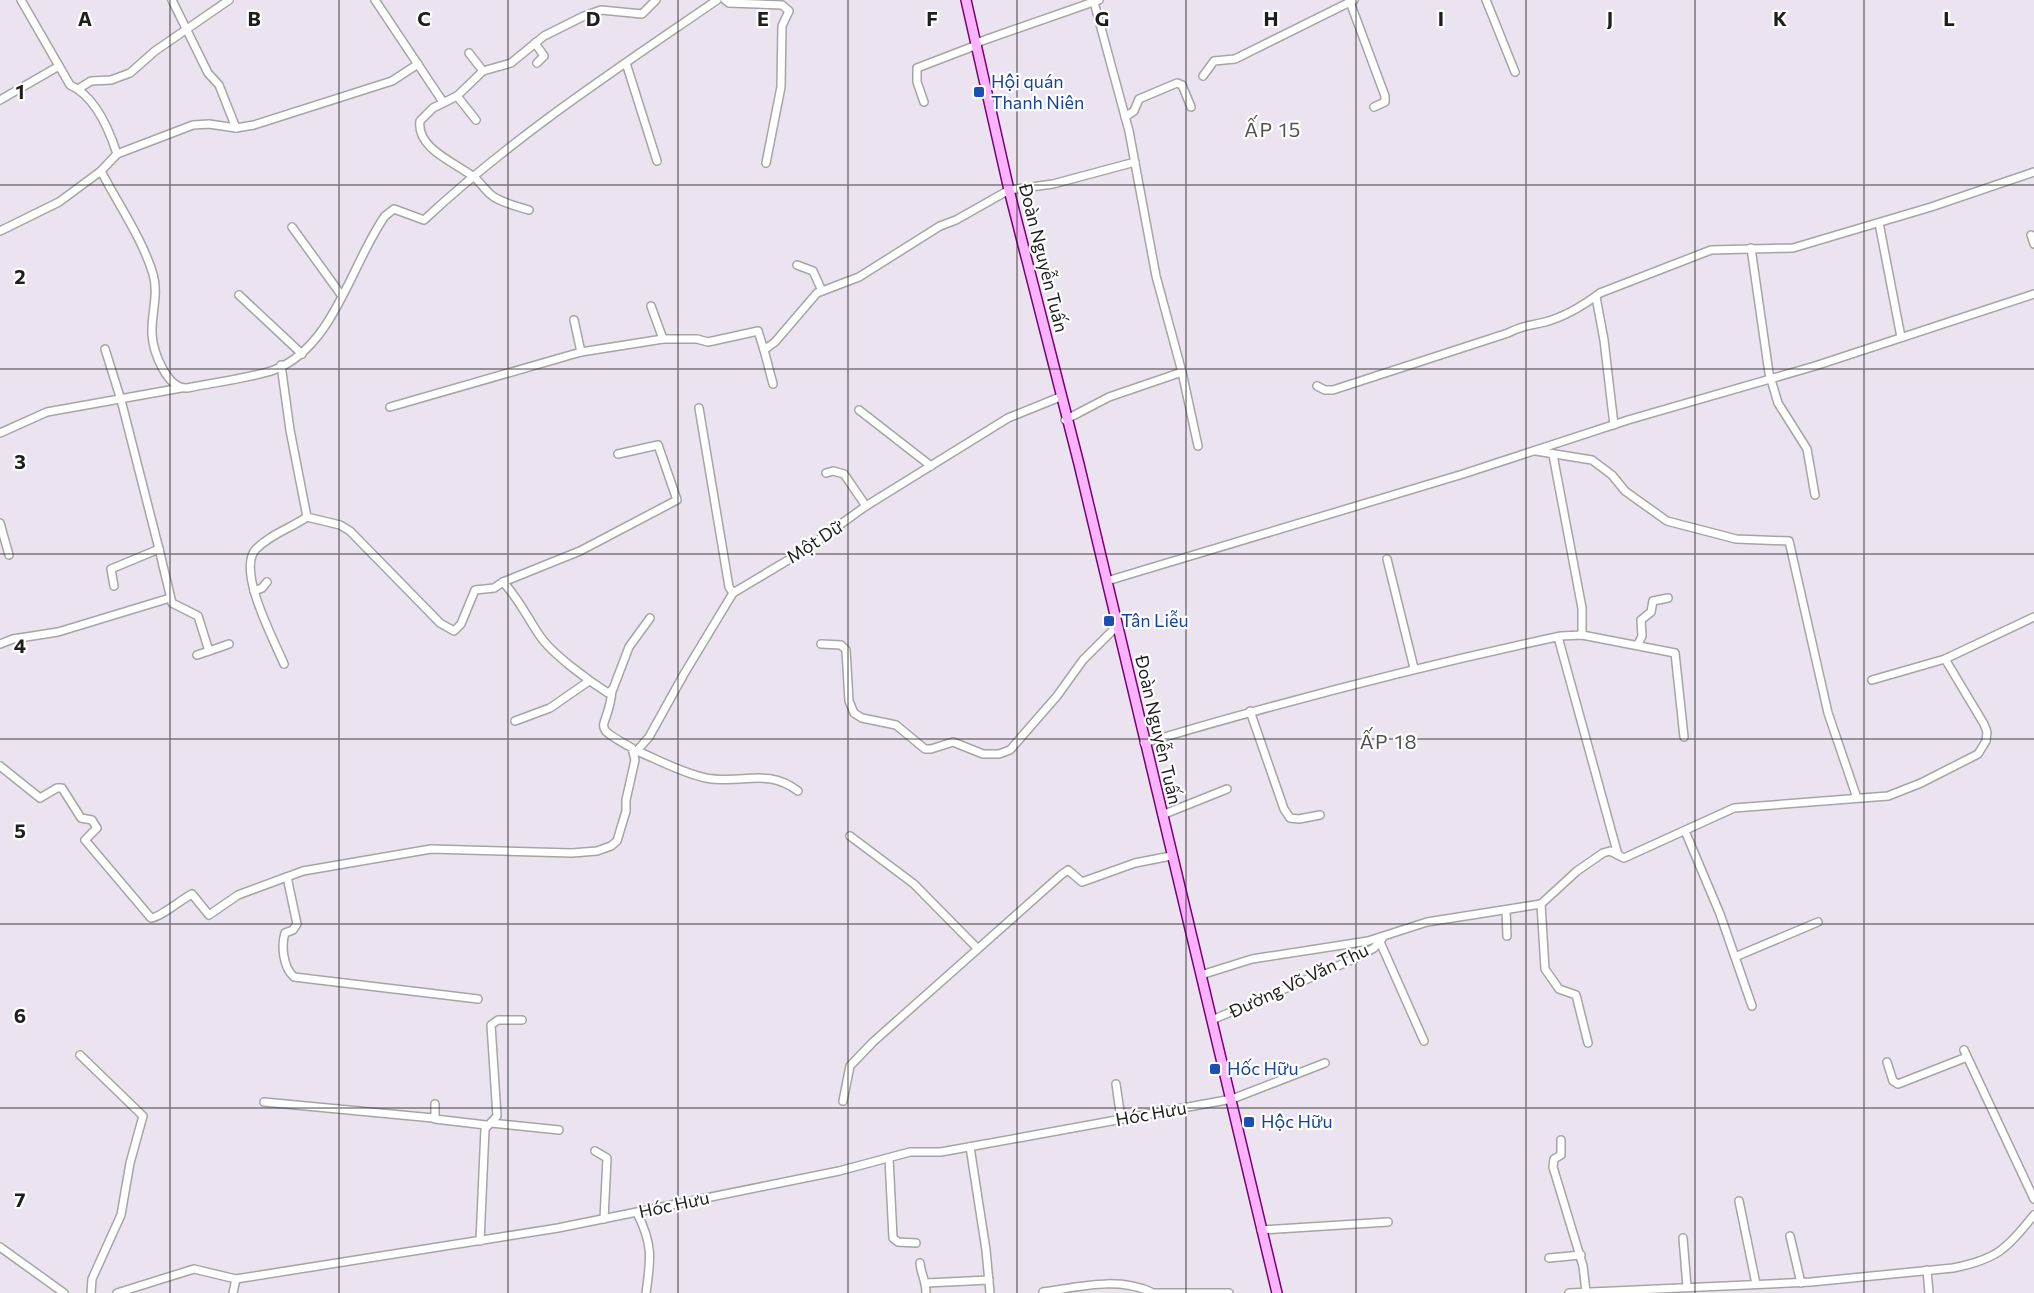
<svg xmlns="http://www.w3.org/2000/svg" width="2034" height="1293" viewBox="0 0 2034 1293" font-family="Commissioner,sans-serif">
<rect width="100%" height="100%" fill="#ebe3f0"/>
<g fill="none" stroke-linecap="round" stroke-linejoin="round">
<defs>
<g id="minor">
<path d="M21,0L70,85C95,96 109,129 117,154"/>
<polyline points="172,0 208,73 219,85 236,128 254,125 392,81 418,64"/>
<polyline points="375,0 443,102"/>
<polyline points="725,0 729,3 782,5 789,11 782,26 781,87 766,163"/>
<polyline points="1486,0 1515,72"/>
<polyline points="1094,2 1129,131 1156,276 1182,372 1198,446"/>
<polyline points="1350,2 1385,96 1385,102 1374,107"/>
<polyline points="535,43 544,56 537,63"/>
<polyline points="976,43 1099,0"/>
<path d="M469,53L483,71L457,96L433,108L420,121C416,149 457,163 475,178C482,184 486,192 494,197C505,204 517,206 529,210"/>
<polyline points="626,63 657,161"/>
<polyline points="483,71 511,63 544,36 584,16 601,10 642,14 656,0"/>
<polyline points="1203,76 1214,61 1235,59 1354,0"/>
<polyline points="78,89 91,81 111,80 130,73 155,51 229,0"/>
<polyline points="457,96 476,120"/>
<polyline points="0,100 59,66"/>
<polyline points="924,102 917,82 917,68 977,45"/>
<polyline points="1125,117 1134,111 1139,99 1177,83 1182,85 1191,107"/>
<path d="M101,171C118,204 142,238 153,274C159,294 151,314 152,334C153,352 167,389 187,388C215,382 247,379 274,370C334,347 351,264 385,216L394,209L424,220C514,136 617,69 717,0"/>
<polyline points="1879,223 1901,337"/>
<polyline points="292,227 342,296"/>
<polyline points="0,231 59,202 101,171 117,154 193,125 209,124 236,128"/>
<polyline points="2031,235 2034,244"/>
<polyline points="1751,248 1769,373 1778,403 1807,449 1815,495"/>
<polyline points="797,265 813,271 822,291"/>
<polyline points="239,295 302,354"/>
<polyline points="1596,297 1604,340 1614,425"/>
<polyline points="651,306 663,339"/>
<polyline points="574,320 581,352"/>
<polyline points="105,349 121,400 159,549 111,569 114,586"/>
<polyline points="764,350 773,384"/>
<polyline points="281,365 290,430 307,517 340,525 350,531 440,623 454,631 461,624 475,590 494,588 503,582 580,551 677,500 658,445 618,454"/>
<path d="M1317,386L1325,390H1333L1508,333C1523,325 1529,326 1545,322C1564,317 1584,305 1600,293L1711,250L1793,248L1931,207L2034,172"/>
<polyline points="390,407 581,352 663,339 697,339 708,342 758,331 764,350 775,342 817,293 859,277 940,226 956,220 1009,190 1053,184 1135,162"/>
<polyline points="699,408 729,587 733,593"/>
<polyline points="859,410 931,466"/>
<polyline points="1065,420 1109,397 1182,372"/>
<polyline points="0,433 47,412 181,388"/>
<polyline points="1536,451 1592,460 1612,475 1625,491 1667,521 1736,539 1789,541 1828,713 1857,798"/>
<polyline points="1553,455 1582,608 1582,635"/>
<polyline points="826,473 833,471 844,474 866,506"/>
<polyline points="0,523 9,555"/>
<polyline points="159,549 172,603 198,616 209,651 229,644"/>
<polyline points="1387,559 1414,668"/>
<polyline points="1107,581 1463,474 1628,420 1815,366 2034,294"/>
<path d="M503,582C519,599 527,617 540,636C552,654 589,681 608,693L613,689L629,647L650,618"/>
<polyline points="254,591 262,588 267,582"/>
<polyline points="1558,637 1618,855"/>
<polyline points="0,644 13,639 58,632 170,598"/>
<polyline points="821,644 841,645 846,650 849,701 854,713 862,718 896,725 925,749 931,749 953,742 983,754 999,754 1010,750 1057,696 1083,660 1117,626"/>
<polyline points="1638,644 1642,636 1641,620 1651,612 1653,601 1668,598"/>
<polyline points="197,655 209,651"/>
<path d="M284,664C274,640 236,570 256,549C271,534 289,529 307,517"/>
<polyline points="1872,680 1945,659 2034,617"/>
<polyline points="1250,711 1284,809 1290,818 1299,819 1320,815"/>
<polyline points="515,721 550,708 589,681"/>
<path d="M1144,743C1282,702 1420,666 1561,636L1582,635L1675,653L1684,737"/>
<path d="M637,751C659,760 682,773 706,778C743,785 766,767 798,791"/>
<polyline points="635,753 649,737 684,674 733,593 805,550 866,506 1008,418 1060,397"/>
<path d="M0,766L40,798L57,788H62L81,818L92,820L97,828L85,840L151,918C159,918 182,899 192,894L209,915L238,895L303,871L431,849L572,853L597,851L611,846L617,841L626,811V800L635,760L632,748C587,723 608,732 612,691"/>
<polyline points="1162,815 1227,789"/>
<polyline points="1685,831 1720,914 1752,1006"/>
<polyline points="850,836 914,884 977,948"/>
<path d="M287,877L297,924L293,930L285,933C281,946 283,967 294,977L478,999"/>
<polyline points="1541,904 1545,969 1559,989 1576,995 1588,1043"/>
<polyline points="1506,910 1507,936"/>
<polyline points="1380,942 1424,1041"/>
<polyline points="1735,957 1818,922"/>
<polyline points="1201,975 1252,959 1368,941 1427,922 1541,904 1577,871 1603,853 1610,851 1624,858 1734,808 1888,796 1921,783 1978,754 1986,741 1987,732 1984,724 1945,659"/>
<polyline points="1212,1020 1354,959 1374,948 1382,939"/>
<polyline points="1964,1050 2034,1199"/>
<polyline points="80,1055 143,1116 130,1163 121,1215 92,1279 91,1293"/>
<polyline points="1887,1062 1893,1081 1898,1084 1967,1057"/>
<polyline points="1116,1084 1121,1119"/>
<polyline points="843,1101 850,1066 873,1042 1061,875 1068,870 1082,882 1135,863 1171,856"/>
<polyline points="264,1102 433,1118"/>
<polyline points="435,1104 435,1119 486,1125"/>
<polyline points="491,1123 559,1130"/>
<polyline points="1561,1140 1561,1155 1554,1159 1553,1167 1583,1266 1586,1292"/>
<polyline points="970,1147 986,1250 990,1293"/>
<polyline points="595,1151 607,1158 604,1219"/>
<polyline points="889,1158 893,1238 898,1242 916,1243"/>
<polyline points="1739,1201 1756,1284"/>
<path d="M637,1213C653,1244 651,1259 646,1293"/>
<polyline points="1261,1230 1388,1222"/>
<polyline points="1790,1236 1801,1283"/>
<polyline points="1683,1238 1687,1287"/>
<polyline points="480,1241 485,1129 497,1116 491,1025 498,1020 522,1020"/>
<polyline points="0,1247 64,1293"/>
<polyline points="1549,1258 1581,1255"/>
<path d="M920,1263C921,1274 926,1281 926,1293"/>
<polyline points="1927,1270 1929,1293"/>
<polyline points="926,1283 989,1280"/>
<path d="M1043,1292C1079,1287 1119,1276 1153,1293"/>
<polyline points="117,1293 194,1269 236,1279 558,1228 839,1171 910,1152 941,1152 1232,1099 1325,1063"/>
<polyline points="233,1293 236,1279"/>
<polyline points="1156,1293 1229,1293"/>
<path d="M1569,1293L1811,1282L1953,1268C1998,1259 2006,1249 2034,1215"/>
</g>
<polyline id="secondary" points="966,0 1009,190 1079,464 1277,1293"/>
</defs>
<use href="#minor" stroke="#a5a5a5" stroke-width="10"/>
<use href="#secondary" stroke="#7a0077" stroke-width="12"/>
<use href="#minor" stroke="#fff" stroke-width="7"/>
<use href="#secondary" stroke="#fbb3fe" stroke-width="9"/>
</g>
<path fill="none" stroke="#1e1e1e" stroke-width="1.5" stroke-opacity="0.55" d="M170,0V1293M339,0V1293M508,0V1293M678,0V1293M848,0V1293M1017,0V1293M1186,0V1293M1356,0V1293M1526,0V1293M1695,0V1293M1864,0V1293M0,185H2034M0,369H2034M0,554H2034M0,739H2034M0,924H2034M0,1108H2034"/>
<g fill="#1a4fb4" stroke="#fff" stroke-width="2">
<rect x="973" y="86" width="12" height="12" rx="3"/>
<rect x="1103" y="615" width="12" height="12" rx="3"/>
<rect x="1209" y="1063" width="12" height="12" rx="3"/>
<rect x="1243" y="1116" width="12" height="12" rx="3"/>
</g>
<g text-anchor="middle" stroke-width="4.5" stroke-linejoin="round" paint-order="stroke">
<g font-size="18" fill="#164399" stroke="#fff" text-anchor="start">
<text x="991" y="88">Hội quán<tspan x="991" dy="21">Thanh Niên</tspan></text>
<text x="1121" y="627">Tân Liễu</text>
<text x="1227" y="1075">Hốc Hữu</text>
<text x="1261" y="1128">Hộc Hữu</text>
</g>
<g font-size="18" fill="#1e1e1e" stroke="#fff">
<text transform="translate(1043 258) rotate(76)" y="6">Đoàn Nguyễn Tuấn</text>
<text transform="translate(815 542) rotate(-33)" y="6">Một Dữ</text>
<text transform="translate(1158 730) rotate(77)" y="6">Đoàn Nguyễn Tuấn</text>
<text transform="translate(1299 981) rotate(-25)" y="6">Đường Võ Văn Thu</text>
<text transform="translate(1151 1114) rotate(-10)" y="6">Hóc Hưu</text>
<text transform="translate(674 1205) rotate(-12)" y="6">Hóc Hưu</text>
</g>
<g font-size="20" letter-spacing="1.5" fill="#515151" stroke="#fff">
<text x="1273" y="137">ẤP 15</text>
<text x="1389" y="749">ẤP 18</text>
</g>
</g>
<g font-size="20" text-anchor="middle" font-weight="bold" fill="#1e1e1e" stroke="#fff" stroke-width="4.5" stroke-linejoin="round" paint-order="stroke">
<text x="85" y="26">A</text>
<text x="254" y="26">B</text>
<text x="424" y="26">C</text>
<text x="593" y="26">D</text>
<text x="763" y="26">E</text>
<text x="932" y="26">F</text>
<text x="1102" y="26">G</text>
<text x="1271" y="26">H</text>
<text x="1441" y="26">I</text>
<text x="1610" y="26">J</text>
<text x="1780" y="26">K</text>
<text x="1949" y="26">L</text>
<text x="20" y="99">1</text>
<text x="20" y="284">2</text>
<text x="20" y="469">3</text>
<text x="20" y="653">4</text>
<text x="20" y="838">5</text>
<text x="20" y="1023">6</text>
<text x="20" y="1207">7</text>
</g>
</svg>
